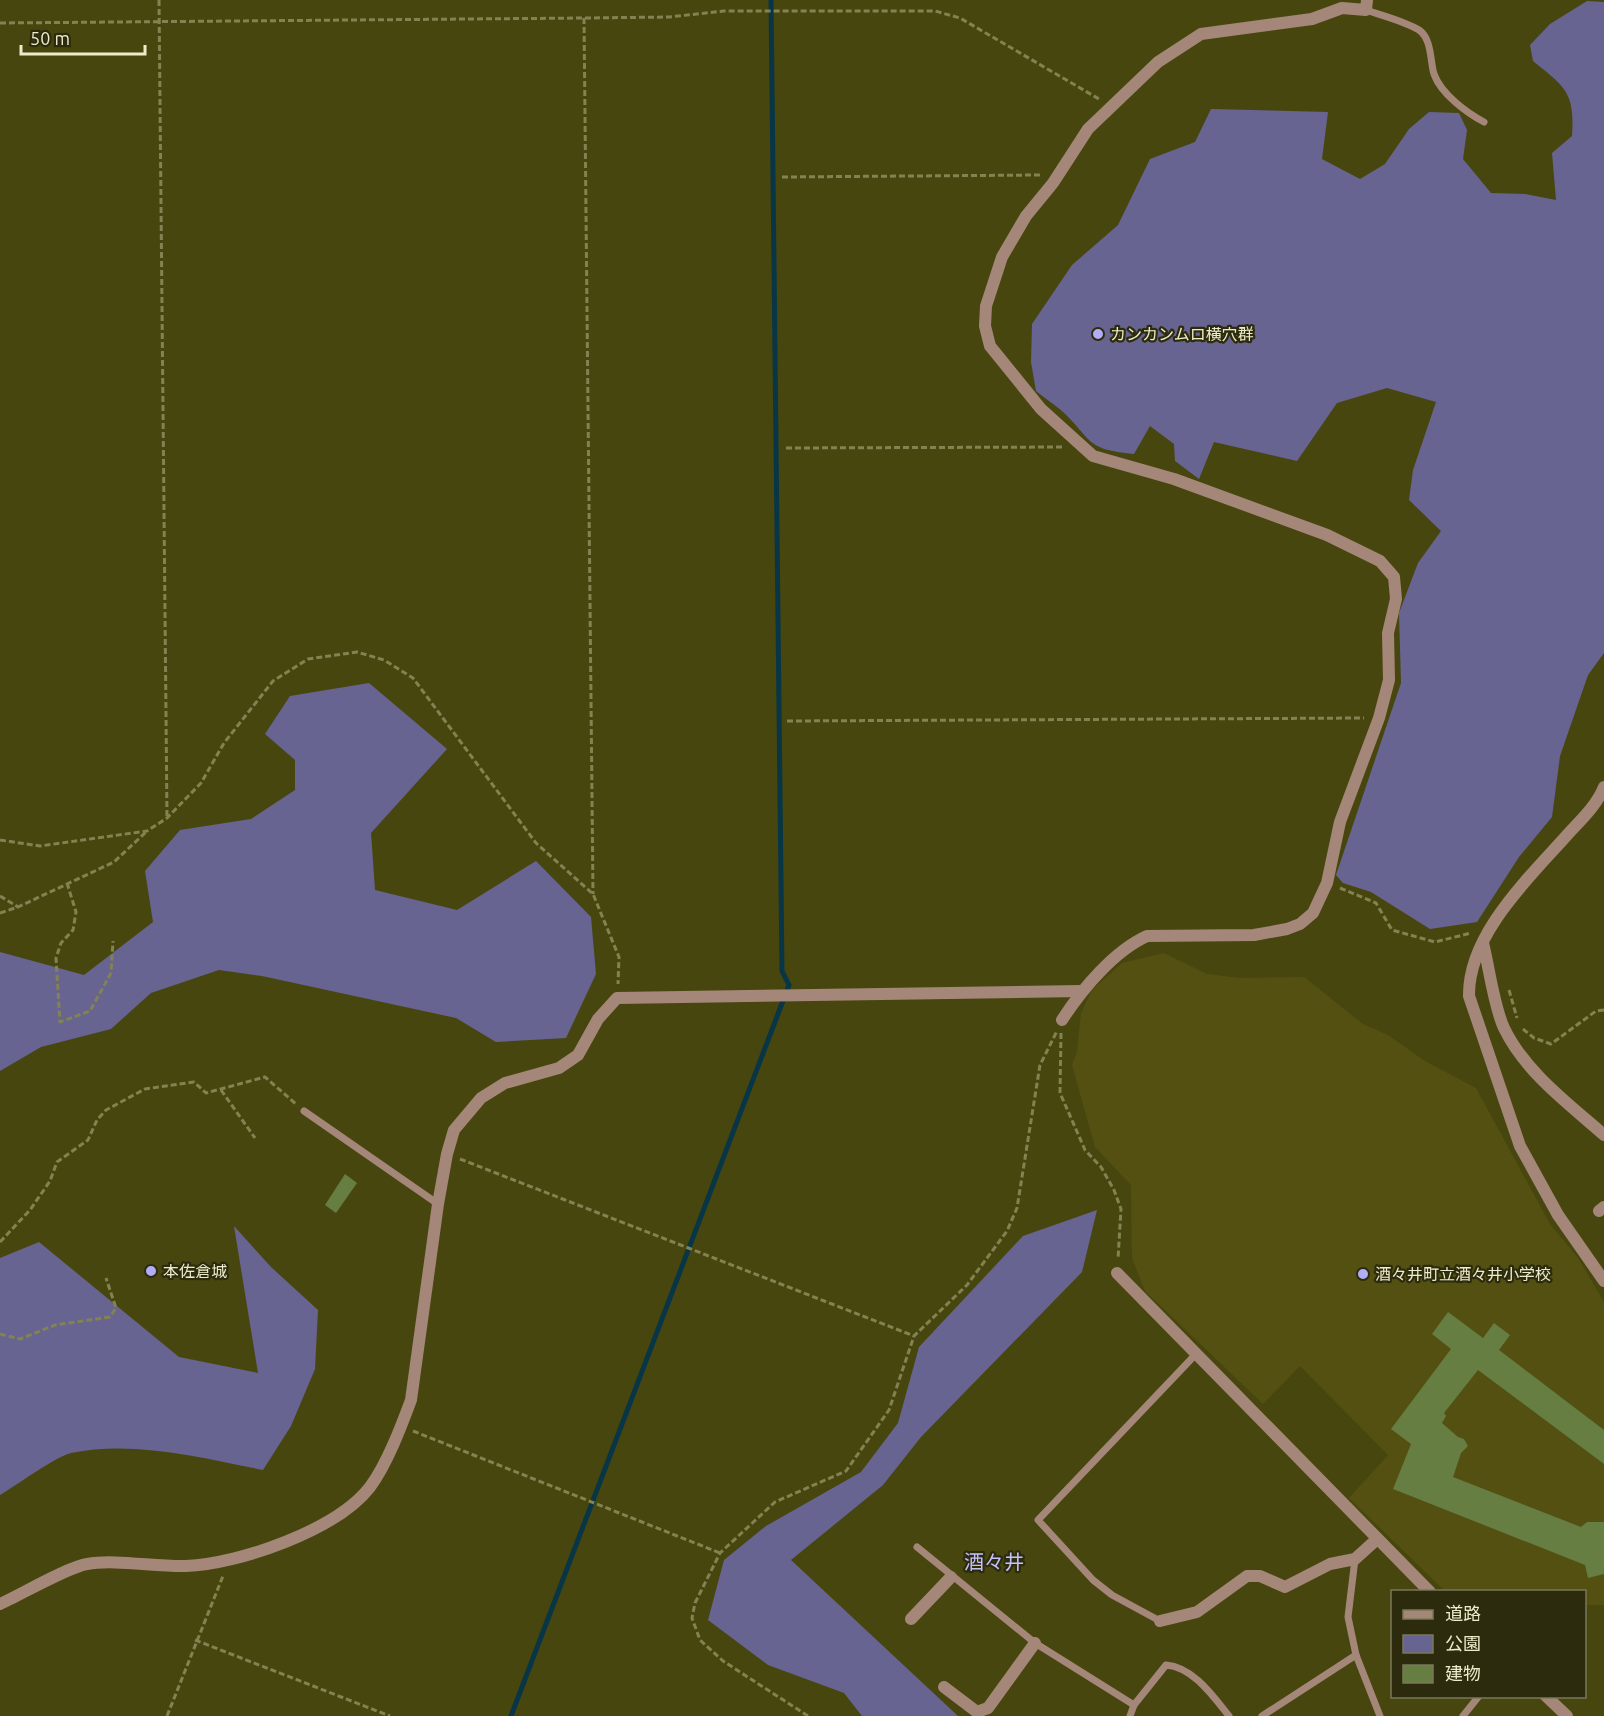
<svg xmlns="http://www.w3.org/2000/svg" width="1604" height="1716" viewBox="0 0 1604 1716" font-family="Ubuntu,'Noto Sans JP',sans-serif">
<rect width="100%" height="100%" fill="#48460f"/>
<polygon fill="#535012" points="1164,953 1207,974 1240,978 1304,977 1363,1024 1388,1035 1425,1061 1476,1088 1550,1224 1578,1258 1604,1302 1604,1605 1585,1605 1584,1592 1445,1591 1349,1498 1388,1455 1300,1366 1263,1404 1145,1291 1132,1258 1131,1185 1095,1147 1072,1065 1077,1051 1081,1013 1092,990 1122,963"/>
<g fill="#676491">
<path d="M1587,1L1604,2V653L1588,675L1560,756L1552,817L1519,857L1477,922L1430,929L1371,892L1343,883L1336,875L1401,683L1399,613L1418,563L1441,531L1409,500L1413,470L1436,402L1387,388L1337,403L1297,461L1214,442L1199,479L1175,461L1174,444L1150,426L1134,454C1084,449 1094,441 1062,411C1054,404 1044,398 1036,391L1031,362L1032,324L1072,265L1118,225L1150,159L1195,142L1211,109L1328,112L1322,159L1360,179L1385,164L1409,129L1429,112L1459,113L1467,130L1463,159L1491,193L1525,194L1556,200L1552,153L1572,136C1575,92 1565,87 1533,61L1530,45L1550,24Z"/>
<polygon points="369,683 447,749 371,833 375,890 457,910 536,861 591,917 596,974 566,1038 496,1042 456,1018 262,976 219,970 151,993 111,1029 41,1047 0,1071 0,952 84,975 153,922 145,871 180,830 251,819 295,790 295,760 265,734 290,696"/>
<polygon points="1097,1210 1082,1272 921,1437 883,1485 791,1560 958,1716 862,1716 844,1693 768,1665 708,1620 724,1560 766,1526 861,1472 898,1423 919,1347 1023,1236"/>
<path d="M234,1226L271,1267L318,1310L315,1369L291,1426L263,1470C202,1458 134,1440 71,1453C55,1457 17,1485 0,1495V1258L39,1242L179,1357L258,1373Z"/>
</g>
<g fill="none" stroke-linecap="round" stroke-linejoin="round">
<polyline stroke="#093646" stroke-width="5" points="511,1716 789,985 782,971 771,0"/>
</g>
<g fill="#667e41">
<polygon points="345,1174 357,1183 336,1213 325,1205"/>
<polygon points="1448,1312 1483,1338 1494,1323 1510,1335 1499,1350 1604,1430 1604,1464 1478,1370 1444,1413 1446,1416 1442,1423 1458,1437 1464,1439 1468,1446 1461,1453 1453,1477 1581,1527 1587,1522 1604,1522 1604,1574 1588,1578 1585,1565 1393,1489 1411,1444 1391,1429 1451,1349 1432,1334"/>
</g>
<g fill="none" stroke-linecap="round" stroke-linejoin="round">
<g stroke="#838252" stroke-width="3" stroke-dasharray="6 3" stroke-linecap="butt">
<polyline points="159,0 167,816"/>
<polyline points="584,18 593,894"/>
<polyline points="0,23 584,18 669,17 724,11 935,11 960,18 1099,99"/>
<polyline points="782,177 1041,175"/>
<polyline points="786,448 1064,447"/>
<polyline points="787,721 1364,718"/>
<polyline points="0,840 40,846 147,831 167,818 201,783 224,743 273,681 308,659 357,652 384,660 413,678 536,843 593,894 619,957 618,984"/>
<polyline points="67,883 76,912 73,930 61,943 56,958 60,1022 90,1011 111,973 113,941"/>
<polyline points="1340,888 1376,903 1392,930 1435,942 1471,933"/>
<polyline points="0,896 18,907"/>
<polyline points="0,913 18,907 114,862 146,832"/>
<polyline points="1509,990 1517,1018"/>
<polyline points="1523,1029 1534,1038 1551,1044 1596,1011 1604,1010"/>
<polyline points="1061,1033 1060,1093 1085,1150 1101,1167 1114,1190 1121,1209 1118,1259"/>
<polyline points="221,1090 255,1138"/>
<polyline points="460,1159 914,1336"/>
<polyline points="0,1242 30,1210 50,1181 57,1162 88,1140 97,1120 106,1110 145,1089 194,1082 206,1093 265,1077 296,1104"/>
<polyline points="0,1334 20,1339 55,1325 110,1317 116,1308 106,1278"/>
<polyline points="413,1431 720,1553"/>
<polyline points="195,1640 390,1716"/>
<polyline points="167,1716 223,1576"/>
<polyline points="808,1716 723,1661 700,1640 692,1618 695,1603 720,1553 775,1502 846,1471 889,1410 914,1336 967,1285 1007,1231 1017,1208 1040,1065 1057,1031"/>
</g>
<g stroke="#a48779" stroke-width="7">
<path d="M1366,10C1383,16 1404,21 1419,30C1432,39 1430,61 1434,74C1441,94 1467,113 1484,122"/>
<polyline points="304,1111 438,1204"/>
<polyline points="917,1547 1035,1643 1134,1705"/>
<polyline points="1355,1559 1348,1617 1356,1655 1380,1716"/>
<polyline points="1160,1621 1112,1595 1093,1580 1038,1520 1196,1354"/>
<path d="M1130,1716L1134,1705L1166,1665C1193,1667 1213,1696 1229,1716"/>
<polyline points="1262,1716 1356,1655"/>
<polyline points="1463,1716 1479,1696"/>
</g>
<g stroke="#a48779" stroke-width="12">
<path d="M1604,787C1597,805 1581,820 1568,834C1530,877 1468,934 1469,996L1520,1146L1558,1215L1604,1281"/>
<path d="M1483,943C1489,967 1494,1007 1504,1028C1525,1072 1569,1104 1604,1135"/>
<path d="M1062,1020C1082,989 1114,951 1147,936L1254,935L1287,929L1300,924L1313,913L1327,883L1340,822L1379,718L1389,680L1388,633L1396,599L1394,577L1380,561L1327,535L1174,479L1093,456L1041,409L990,346L985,326L986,306L1002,257L1026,216L1053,183L1088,129L1158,62L1201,34L1312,19L1342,8L1366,10L1367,0"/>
<polyline points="1599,1211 1604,1207"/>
<polyline points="1117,1273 1430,1592"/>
<path d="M0,1604C20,1595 68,1567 87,1564C115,1559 156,1567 186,1566C239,1564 337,1530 370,1487C387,1464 401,1427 411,1400L438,1204L447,1154L454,1130L481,1098L505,1083L559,1068L578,1055L598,1019L617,998L1081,991"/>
<polyline points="911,1619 951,1577"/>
<polyline points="1160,1621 1197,1612 1247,1576 1260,1576 1285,1587 1330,1564 1355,1559 1376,1540"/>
<polyline points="944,1687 977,1712 988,1708 1035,1643"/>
<polyline points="1546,1696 1567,1716"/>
</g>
</g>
<g fill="#b2adf9" stroke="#2d2b0e" stroke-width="2">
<circle cx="1098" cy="334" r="6"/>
<circle cx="151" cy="1271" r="6"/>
<circle cx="1363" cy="1274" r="6"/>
</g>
<g text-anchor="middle" stroke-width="4.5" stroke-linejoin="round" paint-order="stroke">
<g font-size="16" fill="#edecca" stroke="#2d2b0e" text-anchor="start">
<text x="1110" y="340">カンカンムロ横穴群</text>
<text x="163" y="1277">本佐倉城</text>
<text x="1375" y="1280">酒々井町立酒々井小学校</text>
</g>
<g font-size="20" fill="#c4c1fb" stroke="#2d2b0e">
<text x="994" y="1569">酒々井</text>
</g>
</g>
<rect x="1391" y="1590" width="195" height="108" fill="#2d2b0e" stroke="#7a7859" stroke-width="1.5"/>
<rect x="1403" y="1610" width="30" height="9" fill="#a48779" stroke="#7a7859" stroke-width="1.5"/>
<text x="1445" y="1620" font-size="18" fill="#edecca">道路</text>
<rect x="1403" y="1635" width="30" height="18" fill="#676491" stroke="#7a7859" stroke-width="1.5"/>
<text x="1445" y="1650" font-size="18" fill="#edecca">公園</text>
<rect x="1403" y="1665" width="30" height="18" fill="#667e41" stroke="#7a7859" stroke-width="1.5"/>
<text x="1445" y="1680" font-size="18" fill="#edecca">建物</text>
<path d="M21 45v9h124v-9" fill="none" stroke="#edecca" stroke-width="3"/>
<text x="30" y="45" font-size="18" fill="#edecca" stroke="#2d2b0e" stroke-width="4.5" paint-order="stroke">50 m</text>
</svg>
